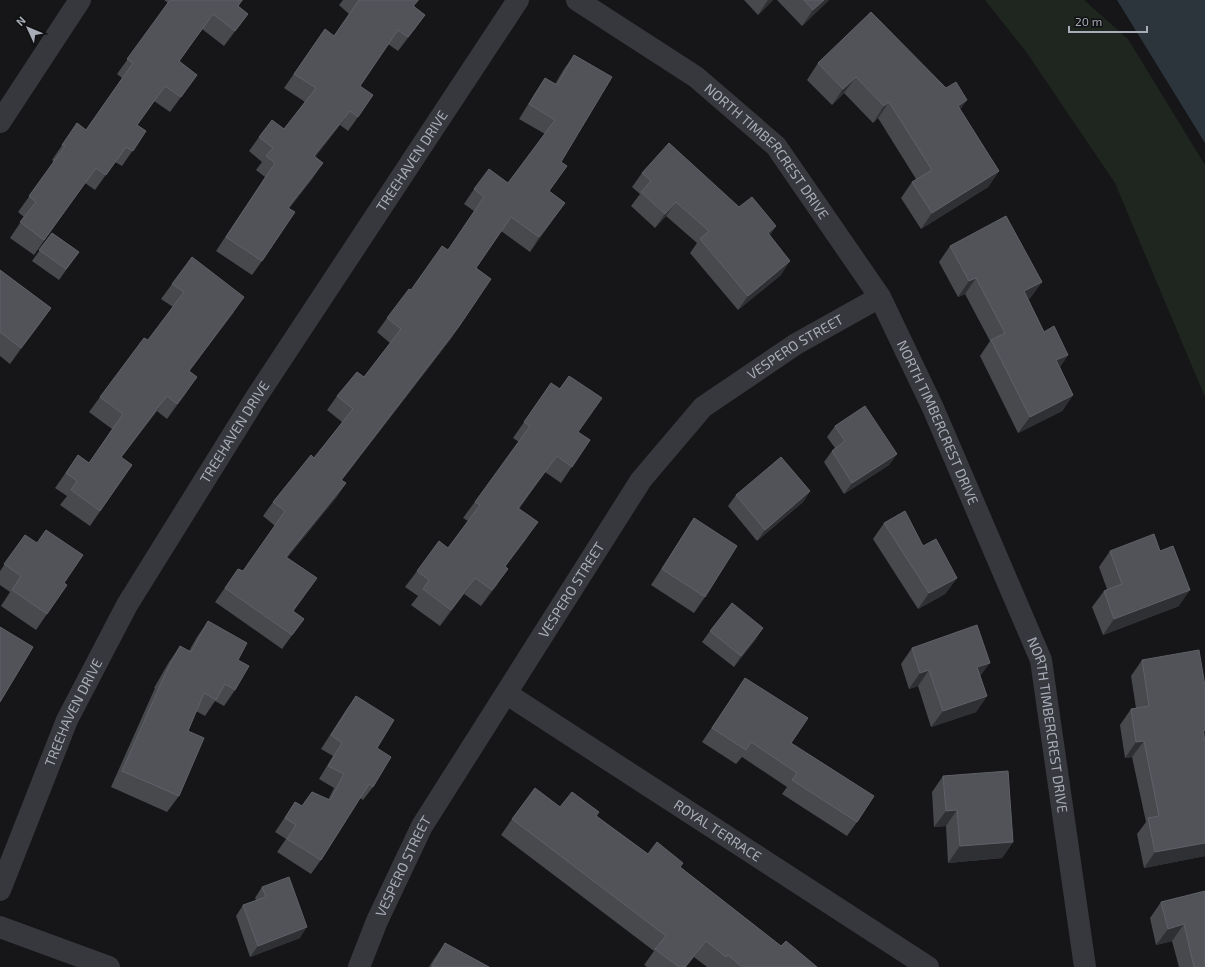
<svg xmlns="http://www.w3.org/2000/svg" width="1205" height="967" viewBox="0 0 1205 967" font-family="'Exo 2',sans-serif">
<rect width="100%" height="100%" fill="#161618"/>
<polygon fill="#1e261f" points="985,0 1084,0 1128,39 1205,165 1205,397 1115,183 1027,53"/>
<polygon fill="#2c353c" points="1117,0 1205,0 1205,143"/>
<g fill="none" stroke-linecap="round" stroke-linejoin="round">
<g stroke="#37383d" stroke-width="22">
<path id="s1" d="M577,0L696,77L776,146L880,297L933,408L1041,660L1085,967"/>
<polyline points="0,122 80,0"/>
<path id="s2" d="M507,694L928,967"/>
<path id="s3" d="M0,890L67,720L127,605L255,399L518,0"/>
<polyline points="0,927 109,967"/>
<path id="s4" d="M359,967L377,921L422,826L641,480L703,407L796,344L880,297"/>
</g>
</g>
<g fill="#47494d">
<polygon points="164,0 243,0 238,6 248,14 224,46 202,29 179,62 197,75 170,112 154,101 137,125 146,131 122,166 115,162 95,190 85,183 34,255 10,238 24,217 18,212 54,162 52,160 77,123 86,130 122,78 117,74 168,3"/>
<polygon points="343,0 419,0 414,6 425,15 415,29 398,51 388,44 360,86 358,117 348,131 340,125 315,157 313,178 289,208 262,261 252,275 216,251 265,177 256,170 262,162 249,151 259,137 284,129 305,102 284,88 325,29 334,36 349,14 339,5"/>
<polygon points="744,0 773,0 758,15"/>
<polygon points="777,0 829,0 802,26"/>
<polygon points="574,55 561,162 567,166 549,191 565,203 530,252 501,231 476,268 460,325 450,340 342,480 346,483 336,498 287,558 293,611 304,619 282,649 215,602 238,569 243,571 275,526 263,516 273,502 314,458 342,422 327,410 337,396 364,377 390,343 377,332 387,318 448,250 474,211 464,204 474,189 508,183 545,134 519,119 535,93 545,78 555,84 564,69"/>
<polygon points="818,63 960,110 999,171 988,187 921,229 901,198 912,182 916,179 878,118 873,123 844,93 832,105 807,80"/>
<polygon points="642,173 739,207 776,226 770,235 781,275 738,310 690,253 697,243 666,216 655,228 631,206 640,194 632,187"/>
<polygon points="52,233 79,252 59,280 32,261"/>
<polygon points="950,246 1042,282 1030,298 1028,299 1044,332 1068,355 1060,367 1073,395 1062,411 1018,433 980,356 990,341 965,294 958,297 939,262"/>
<polygon points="0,270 51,308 10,364 0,356"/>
<polygon points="172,284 234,312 189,371 187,392 167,419 157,411 121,458 132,465 90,526 60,505 67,496 55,488 78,455 89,463 112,429 89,412 100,397 148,340 173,307 161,299"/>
<polygon points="569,376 578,432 590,440 561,483 545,472 519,509 527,538 505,567 497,585 481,606 464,594 440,626 411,605 418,596 405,587 417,571 448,548 468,521 463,518 519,442 513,438 551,383 559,389"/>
<polygon points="835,426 897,454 889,465 844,494 824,462 832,451 835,448 827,437"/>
<polygon points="810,491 803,502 757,541 728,506 736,495"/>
<polygon points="694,518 705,597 694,613 651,585 683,535"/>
<polygon points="884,523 923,546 957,578 945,594 918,609 873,539"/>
<polygon points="25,535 64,583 47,614 36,630 1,606 10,592 0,585 0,571"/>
<polygon points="1110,551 1160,551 1179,606 1103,635 1092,607 1104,591 1107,589 1099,567"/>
<polygon points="208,621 238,660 235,690 224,706 215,701 205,716 196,711 188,731 179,796 167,812 111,787 155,688 154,688 169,662 180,646 189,651 197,637"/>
<polygon points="710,631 756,639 734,667 702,642"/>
<polygon points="912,648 980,676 987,696 976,712 931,727 918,686 909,689 901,664"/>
<polygon points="1142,660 1205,686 1205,856 1144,868 1137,834 1146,822 1132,757 1125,758 1120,725 1131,709 1136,708 1131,676"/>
<polygon points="745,678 791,743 857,822 847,836 782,794 787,787 742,757 736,764 702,742"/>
<polygon points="356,696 377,748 373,787 363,800 360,798 321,860 311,874 277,852 286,839 275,832 295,802 302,806 312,792 328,800 334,788 319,779 333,756 321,749 346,710"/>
<polygon points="943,776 1013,842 1002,858 948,863 946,826 934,827 932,792"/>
<polygon points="597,816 648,854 680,867 781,946 817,967 707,967 694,957 686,967 647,967 644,965 654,951 501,835 512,819"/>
<polygon points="262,887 300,938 250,957 236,916 243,905 256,900 255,898"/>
<polygon points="1205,891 1205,967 1179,967 1172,941 1156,945 1150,918 1161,902"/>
<polygon points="445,943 489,967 429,967 434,959"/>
</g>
<g fill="#2f3033">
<polygon points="768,0 773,0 758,15"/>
<polygon points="824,0 829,0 802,26 813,10"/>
<polygon points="248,14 237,29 224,46 235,31"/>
<polygon points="425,15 415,29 398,51 408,37"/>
<polygon points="856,77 844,93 832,105 843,89"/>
<polygon points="967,100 956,116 958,106"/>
<polygon points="889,102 878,118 873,123 884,106"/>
<polygon points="350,111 340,125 305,171 314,156"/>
<polygon points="323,163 313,178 279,222 288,208"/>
<polygon points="999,171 988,187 921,229 932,213"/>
<polygon points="676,202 666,216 655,228 665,214"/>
<polygon points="565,203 530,252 539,237"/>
<polygon points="776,226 766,240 768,233"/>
<polygon points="790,261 781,275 738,310 748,296"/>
<polygon points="976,278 965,294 958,297 969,281"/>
<polygon points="1042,282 1030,298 1013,307 1024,291"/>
<polygon points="244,297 234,312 178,386 189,371"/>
<polygon points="51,308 40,324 10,364 21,348"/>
<polygon points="460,325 450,340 331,494 341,480"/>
<polygon points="1068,355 1057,371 1056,360"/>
<polygon points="197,377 187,392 167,419 177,404"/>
<polygon points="1073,395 1062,411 1018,433 1030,417"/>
<polygon points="167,396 157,411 110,472 121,457"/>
<polygon points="897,454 889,465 844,494 852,483"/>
<polygon points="557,456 545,472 507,524 518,508"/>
<polygon points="346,483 336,498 276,571 286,557"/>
<polygon points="810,491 803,502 757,541 765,530"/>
<polygon points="538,522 527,538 494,582 505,566"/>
<polygon points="508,569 497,585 481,606 492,590"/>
<polygon points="475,578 464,594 440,626 451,610"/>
<polygon points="957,578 945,594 918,609 929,593"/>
<polygon points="1190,590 1179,606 1103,635 1114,619"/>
<polygon points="763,628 756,639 734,667 741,656"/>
<polygon points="990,663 978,679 977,667"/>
<polygon points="929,670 918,686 909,689 920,673"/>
<polygon points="987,696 976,712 931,727 943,711"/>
<polygon points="1205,730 1205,739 1201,745 1203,731"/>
<polygon points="1144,741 1132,757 1125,758 1136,742"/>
<polygon points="957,810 946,826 934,827 946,811"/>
<polygon points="1013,842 1002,858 948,863 960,846"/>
<polygon points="1205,843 1205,856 1144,868 1155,852"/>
<polygon points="1184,924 1172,941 1156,945 1168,929"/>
<polygon points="307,927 300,938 250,957 258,946"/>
<polygon points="706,941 686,967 685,967"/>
</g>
<g fill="#525359" stroke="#5f6168">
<polygon points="170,0 242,0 238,6 248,14 235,31 213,14 179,61 197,75 181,97 165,86 137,125 146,131 133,151 126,147 106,175 96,168 44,240 20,222 36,202 29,196 65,146 62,145 77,123 86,130 133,63 127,59"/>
<polygon points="359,0 418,0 413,6 425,15 408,37 398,30 360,86 373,95 358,117 350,111 314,156 323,163 288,208 295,212 262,261 226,237 275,163 266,156 273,148 259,137 272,120 284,129 316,88 294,74 325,29 334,36"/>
<polygon points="804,0 824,0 813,10"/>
<polygon points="871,12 946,88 956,82 967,100 958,106 999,171 932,213 912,182 932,170 889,102 884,106 856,77 843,89 818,63"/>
<polygon points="574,55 612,77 561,162 567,166 549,191 565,203 539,237 511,217 476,268 491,279 460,325 341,480 346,483 286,557 317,578 293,611 304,619 292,635 225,588 238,569 243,571 285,511 273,502 311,455 314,458 353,409 337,396 357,372 364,377 401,329 387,318 409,289 411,290 442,246 448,250 484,197 474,189 489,169 508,183 555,120 529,104 545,78 557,85"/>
<polygon points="669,143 739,207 752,197 776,226 768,233 790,261 748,296 700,239 709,231 676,202 665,214 641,192 651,181 642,173"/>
<polygon points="1006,216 1042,282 1024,291 1044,332 1054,326 1068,355 1056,360 1073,395 1030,417 991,340 1005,333 976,278 969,281 950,246"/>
<polygon points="52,233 79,252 66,269 39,250"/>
<polygon points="192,257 244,297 189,371 197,377 177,404 167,396 121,457 132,465 100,511 71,490 77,481 66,473 78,455 89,463 123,414 100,397 144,338 148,340 184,292 172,284"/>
<polygon points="0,270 51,308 21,348 0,332"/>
<polygon points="569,376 602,398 578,432 590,440 572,467 557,456 518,508 538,522 505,566 508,569 492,590 475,578 451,610 423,589 429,580 417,571 439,541 448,548 480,505 475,502 530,426 524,422 551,383 560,389"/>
<polygon points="865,406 897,454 852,483 832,451 845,441 835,426"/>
<polygon points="781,457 810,491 765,530 736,495"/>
<polygon points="905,511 923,546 936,539 957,578 929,593 884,523"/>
<polygon points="694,518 737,546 705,597 662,569"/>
<polygon points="46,530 83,555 64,583 67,585 47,614 12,590 21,576 4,564 25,535 37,543"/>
<polygon points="1154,534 1160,551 1173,546 1190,590 1114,619 1104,591 1122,584 1110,551"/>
<polygon points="732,603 763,628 741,656 710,631"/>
<polygon points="208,621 247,643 238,660 249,666 235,690 225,684 216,700 204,693 188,731 204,738 179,796 122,771 166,672 180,646 191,652"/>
<polygon points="977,625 990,663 977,667 987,696 943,711 929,670 920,673 912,648"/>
<polygon points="0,627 33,647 0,702"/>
<polygon points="1199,650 1205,686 1205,730 1203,731 1205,742 1205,843 1155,852 1148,818 1159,816 1144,741 1136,742 1131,709 1149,706 1142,660"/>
<polygon points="745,678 808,718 791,743 874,796 857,822 792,780 797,773 751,742 746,750 712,728"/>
<polygon points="356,696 394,720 377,748 391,757 373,787 369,784 321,860 287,839 296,825 285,818 295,802 302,806 312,792 330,800 344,774 328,766 342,743 331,735"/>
<polygon points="1008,771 1013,842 960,846 957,810 946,811 943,776"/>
<polygon points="535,788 560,807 572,792 599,812 596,816 648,854 657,842 683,863 680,867 781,946 786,941 817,967 742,967 728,955 726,957 706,941 685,967 679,967 655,949 666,936 512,819"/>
<polygon points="289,877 307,927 258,946 243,905 266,897 262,887"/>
<polygon points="1205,891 1205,967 1194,967 1184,924 1168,929 1161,902"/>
<polygon points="445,943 489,967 432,967"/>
</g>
<g text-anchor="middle" stroke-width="3.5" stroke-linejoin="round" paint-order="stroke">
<g font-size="14" fill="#a8adb8" stroke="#111113">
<text dy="5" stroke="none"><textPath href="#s1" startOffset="245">NORTH TIMBERCREST DRIVE</textPath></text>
<text dy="5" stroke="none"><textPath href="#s3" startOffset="840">TREEHAVEN DRIVE</textPath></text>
<text dy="5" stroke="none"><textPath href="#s4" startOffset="770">VESPERO STREET</textPath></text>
<text dy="5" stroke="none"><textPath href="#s1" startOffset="569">NORTH TIMBERCREST DRIVE</textPath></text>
<text dy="5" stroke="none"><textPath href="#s3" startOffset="516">TREEHAVEN DRIVE</textPath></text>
<text dy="5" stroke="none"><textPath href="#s4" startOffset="434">VESPERO STREET</textPath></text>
<text dy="5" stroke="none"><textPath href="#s3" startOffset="192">TREEHAVEN DRIVE</textPath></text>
<text dy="5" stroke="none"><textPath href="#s1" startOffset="893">NORTH TIMBERCREST DRIVE</textPath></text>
<text dy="5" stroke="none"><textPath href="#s2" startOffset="251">ROYAL TERRACE</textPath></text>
<text dy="5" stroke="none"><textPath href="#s4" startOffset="110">VESPERO STREET</textPath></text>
</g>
</g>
<g transform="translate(28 28) rotate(314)" stroke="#111113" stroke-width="3" paint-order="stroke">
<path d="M0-3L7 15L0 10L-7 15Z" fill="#a8adb8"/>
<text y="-6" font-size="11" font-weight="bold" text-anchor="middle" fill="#a8adb8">N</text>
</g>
<path d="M1069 26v6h78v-6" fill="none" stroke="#a8adb8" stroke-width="2"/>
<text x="1075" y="26" font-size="12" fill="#a8adb8" stroke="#111113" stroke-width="3" paint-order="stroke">20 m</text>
</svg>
